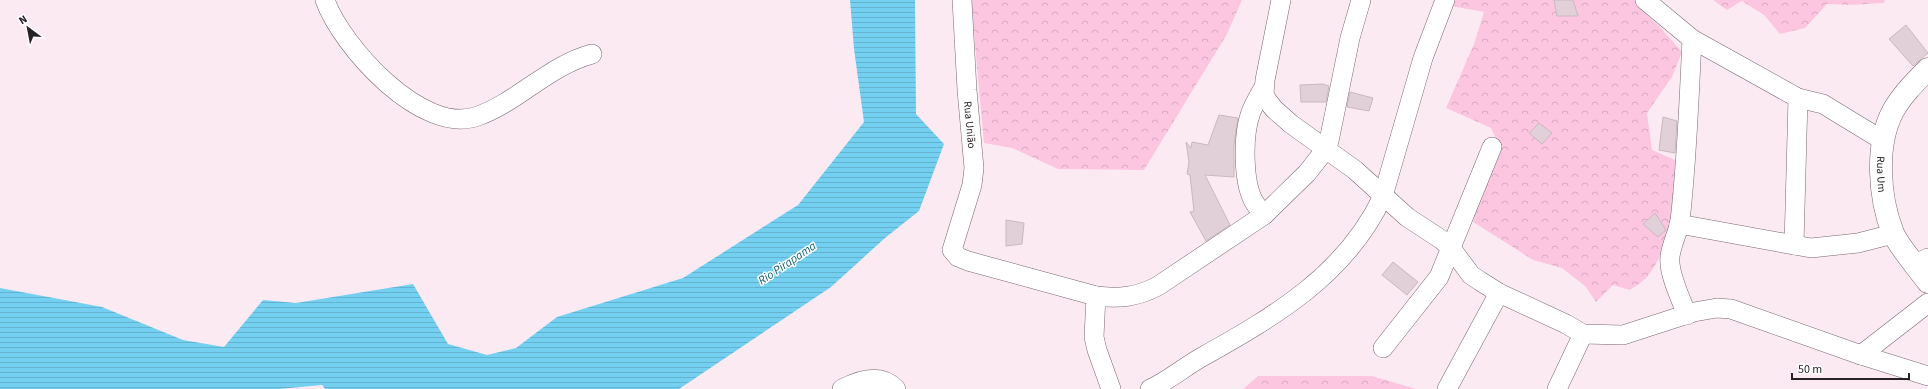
<svg xmlns="http://www.w3.org/2000/svg" width="1928" height="389" viewBox="0 0 1928 389" font-family="'Source Sans 3',sans-serif">
<defs>
<pattern id="forest-crowns" width="20" height="18" patternUnits="userSpaceOnUse"><rect width="20" height="18" fill="#fcc6e1"/><path d="M2 6a3 3 0 1 1 6 0M12 15a3 3 0 1 1 6 0" fill="none" stroke="#d8aac1"/></pattern>
<pattern id="water-rules" width="6" height="5" patternUnits="userSpaceOnUse"><rect width="6" height="5" fill="#73d0f1"/><path d="M0 2.5h6" fill="none" stroke="#64b2ce"/></pattern>
</defs>
<rect width="100%" height="100%" fill="#fceaf3"/>
<g fill="url(#forest-crowns)">
<polygon points="971,0 1242,0 1227,34 1144,170 1058,169 1012,148 984,143"/>
<path d="M1452,0H1636L1637,6L1661,28L1682,52L1672,77L1647,113L1652,150L1677,161C1675,202 1673,244 1647,277C1643,282 1635,286 1630,290L1613,285L1596,302L1585,286L1562,268L1533,260L1473,222L1478,198L1501,149L1491,128L1446,108L1474,44L1484,12L1451,6Z"/>
<polygon points="1713,0 1885,0 1884,3 1851,5 1827,4 1805,28 1780,34 1764,15 1742,1 1727,10"/>
<polygon points="1258,376 1372,376 1416,389 1243,389"/>
</g>
<polygon fill="url(#water-rules)" points="850,0 915,0 916,114 944,144 919,211 885,238 831,287 679,389 325,389 322,385 279,389 0,389 0,288 102,307 183,340 224,347 263,300 296,303 413,284 448,344 487,355 516,348 557,317 683,278 798,205 864,122 854,49"/>
<g fill="#e2d0d9" stroke="#cab8c0">
<polygon points="1554,0 1573,0 1578,16 1557,16"/>
<polygon points="1906,25 1928,53 1913,66 1889,39"/>
<polygon points="1323,84 1329,86 1326,102 1301,102 1300,85"/>
<polygon points="1350,92 1373,98 1369,111 1347,107"/>
<polygon points="1219,115 1238,118 1234,145 1234,177 1205,175 1230,225 1206,241 1190,212 1194,211 1190,175 1187,174 1189,162 1186,142 1191,148 1192,142 1208,145"/>
<polygon points="1663,117 1677,121 1675,153 1659,150"/>
<polygon points="1539,123 1552,133 1542,144 1529,133"/>
<polygon points="1655,213 1666,230 1658,237 1643,224"/>
<polygon points="1006,220 1024,223 1022,244 1006,246"/>
<polygon points="1393,262 1418,282 1407,295 1382,275"/>
</g>
<g fill="none" stroke-linecap="round" stroke-linejoin="round">
<defs>
<g id="minor">
<path d="M325,0C341,46 423,137 478,116C519,101 548,66 592,54"/>
<path id="s1" d="M962,0L967,90L974,168L972,185L952,250L958,257L968,261L1096,296C1119,299 1137,297 1158,286L1264,215L1307,173L1326,149L1329,141L1350,38L1361,0"/>
<polyline points="1281,0 1265,80 1264,94 1267,100 1274,109 1291,124 1355,170 1407,217 1442,240 1451,248 1471,275 1480,281 1499,293 1566,324 1583,334 1623,335 1694,312 1717,308 1731,309 1861,355 1928,376"/>
<polyline points="1645,0 1692,39 1719,54 1798,98 1823,104 1882,140"/>
<path d="M1264,87C1259,96 1253,105 1250,115C1243,136 1243,180 1253,200C1256,206 1261,211 1264,215"/>
<polyline points="1679,224 1811,248 1858,243 1893,234"/>
<polyline points="1794,245 1798,98"/>
<polyline points="1915,264 1928,258"/>
<polyline points="1096,296 1094,337 1097,350 1111,389"/>
<path d="M1687,315C1681,299 1668,273 1670,257C1671,245 1678,233 1680,221C1687,161 1689,100 1692,39"/>
<polyline points="1383,348 1439,277 1492,147"/>
<polyline points="1861,355 1928,303"/>
<path d="M842,389C859,380 881,373 896,389"/>
<path d="M1150,389C1168,381 1184,367 1202,357C1275,316 1346,275 1383,196L1423,58L1445,0"/>
<polyline points="1447,389 1499,293"/>
<polyline points="1557,389 1583,334"/>
</g>
<g id="tertiary">
<path id="s2" d="M1928,69C1915,82 1902,95 1893,111C1875,145 1879,198 1893,233C1898,245 1919,270 1928,282"/>
</g>
</defs>
<use href="#minor" stroke="#77676f" stroke-width="20"/>
<use href="#tertiary" stroke="#77676f" stroke-width="23"/>
<use href="#minor" stroke="#fff" stroke-width="19"/>
<use href="#tertiary" stroke="#fff" stroke-width="22"/>
</g>
<g text-anchor="middle" stroke-width="3" stroke-linejoin="round" paint-order="stroke">
<g font-size="11" fill="#282225" stroke="#fff">
<text dy="4" stroke="none"><textPath href="#s1" startOffset="125">Rua União</textPath></text>
<text dy="4" stroke="none"><textPath href="#s2" startOffset="120">Rua Um</textPath></text>
</g>
<g font-size="12" font-style="italic" fill="#136076" stroke="#fff">
<text transform="translate(787 263) rotate(-34)" y="4">Rio Pirapama</text>
</g>
</g>
<g transform="translate(28 28) rotate(328)" stroke="#ffffff" stroke-width="3" paint-order="stroke">
<path d="M0-3L7 15L0 10L-7 15Z" fill="#282225"/>
<text y="-6" font-size="11" font-weight="bold" text-anchor="middle" fill="#282225">N</text>
</g>
<path d="M1792 373v6h117v-6" fill="none" stroke="#282225" stroke-width="2"/>
<text x="1798" y="373" font-size="12" fill="#282225" stroke="#ffffff" stroke-width="3" paint-order="stroke">50 m</text>
</svg>
